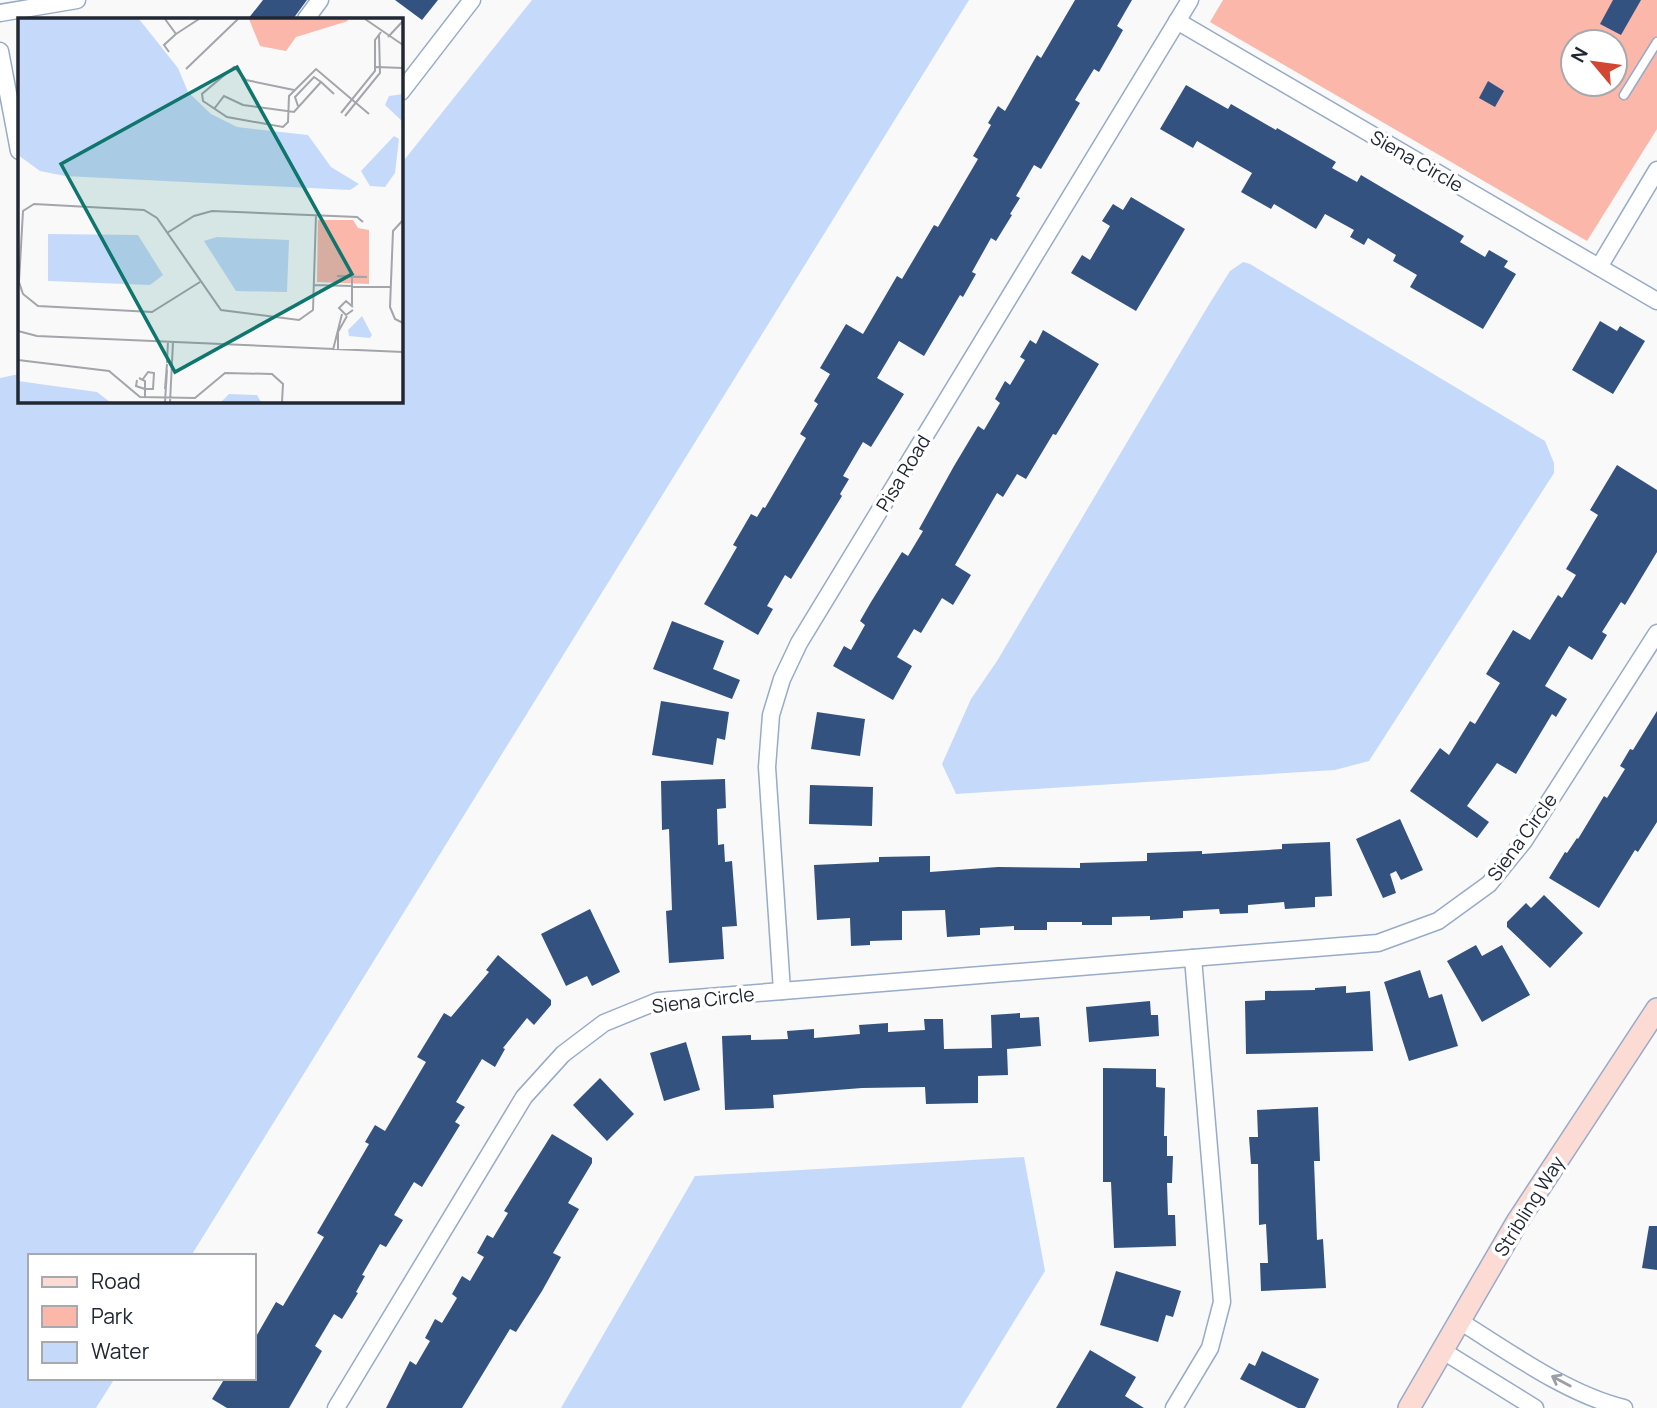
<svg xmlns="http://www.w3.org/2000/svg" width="1657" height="1408" viewBox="0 0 1657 1408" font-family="Manrope,sans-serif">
<rect width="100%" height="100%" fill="#f9f9f9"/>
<path fill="#fab7aa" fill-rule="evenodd" d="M1223,0H1657V129L1587,241L1210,22ZM1573,42H1615V84H1573Z"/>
<g fill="#c5dafa">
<polygon points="532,0 969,0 191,1256 30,1256 30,1378 115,1378 96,1408 0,1408 0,378 19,374 19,401 401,401 401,164"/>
<polygon points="1243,262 1250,264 1545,441 1554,463 1554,473 1369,761 1335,770 956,794 942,764 971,699 997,661 1208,306 1230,271"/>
<polygon points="1024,1157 1045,1271 961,1408 561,1408 695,1176"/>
</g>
<g fill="#34527f">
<polygon points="263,0 307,0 293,19 248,19"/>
<polygon points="395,0 438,0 422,20"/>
<polygon points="1075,0 1132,0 1117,26 1123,30 1114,46 1099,72 1094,69 1075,100 1080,103 1041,169 1034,165 1016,196 1020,198 1010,214 1012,215 996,241 991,238 972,272 976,274 963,297 960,295 924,356 899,341 877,378 904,394 871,447 863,442 843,476 849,479 840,494 842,496 791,579 785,575 767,606 773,609 758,635 704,604 737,547 733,545 751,514 757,517 763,507 765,508 806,438 800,434 818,404 814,401 830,374 820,368 846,324 863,334 897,276 902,279 934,225 938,227 978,159 973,156 991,125 988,123 998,106 1005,111 1037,55 1041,58"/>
<polygon points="1613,0 1641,0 1621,35 1600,24"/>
<polygon points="1488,81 1504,91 1495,107 1479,98"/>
<polygon points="1186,85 1228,109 1231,104 1276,130 1277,128 1336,162 1332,168 1357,182 1361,175 1464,236 1460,242 1485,257 1489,250 1508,261 1504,267 1516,274 1483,329 1410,287 1417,275 1393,261 1396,255 1368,238 1364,245 1350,237 1354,230 1325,214 1316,229 1274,204 1271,209 1241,192 1252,173 1197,141 1193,148 1160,129"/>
<polygon points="1131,197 1185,229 1136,311 1071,273 1082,255 1090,260 1110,226 1102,221 1113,204 1123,210"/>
<polygon points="1600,321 1617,331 1620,326 1645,341 1613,394 1572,370"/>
<polygon points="1043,330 1099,364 1056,435 1053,434 1026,479 1017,474 1003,497 997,493 955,565 971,575 953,605 942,598 921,633 914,629 897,657 912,666 893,700 833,666 844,646 851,650 865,625 860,621 871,602 902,552 908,556 923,531 919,529 954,466 978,426 984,430 1000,403 995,399 1005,381 1010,385 1025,360 1020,357 1030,340 1036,344"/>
<polygon points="1617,465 1657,490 1657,552 1625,605 1621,602 1602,632 1607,635 1592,660 1569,646 1545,686 1567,699 1556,717 1552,714 1516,774 1497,763 1467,806 1489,822 1477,838 1410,791 1440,748 1449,755 1470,721 1475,724 1500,683 1486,674 1513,630 1530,640 1558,595 1562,598 1576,575 1566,569 1598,515 1590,510"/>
<polygon points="672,621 724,641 713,669 740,680 732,699 653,669"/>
<polygon points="661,701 729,712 725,740 717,738 713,765 652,755"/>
<polygon points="1657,711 1657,822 1638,852 1635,850 1599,908 1549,878 1565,852 1567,853 1577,838 1578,839 1604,796 1607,798 1625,769 1620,766 1630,749 1633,750"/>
<polygon points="817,712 865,719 860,756 811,749"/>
<polygon points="725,779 726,808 717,809 718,845 724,844 725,862 732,861 737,926 722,927 724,959 669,963 666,911 672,910 669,829 662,830 661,781"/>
<polygon points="810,785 873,787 872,826 809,824"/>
<polygon points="1400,819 1423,870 1401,880 1396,871 1390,874 1396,893 1383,898 1356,839"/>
<polygon points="1330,842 1332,896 1315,897 1315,907 1285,909 1284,902 1248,905 1248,913 1220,914 1219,909 1183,911 1183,918 1150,920 1150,916 1112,917 1112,925 1082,925 1082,922 1047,922 1047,930 1014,930 1014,926 980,928 980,935 947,937 945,910 902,911 902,940 870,941 870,945 851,946 850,918 817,920 814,865 879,862 879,857 930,856 930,872 998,867 1080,868 1080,863 1147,861 1147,853 1202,851 1202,854 1282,849 1282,844"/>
<polygon points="1544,895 1583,933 1550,968 1507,927 1507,922 1526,903 1531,908"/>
<polygon points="590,909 620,972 592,986 587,976 566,986 541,934"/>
<polygon points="1476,945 1482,956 1502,945 1530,995 1482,1022 1447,961"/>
<polygon points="498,955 551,1000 551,1005 534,1025 527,1018 503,1048 505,1049 495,1067 482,1059 456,1102 465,1107 455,1122 460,1125 422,1187 414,1182 394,1215 403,1220 386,1247 380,1244 362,1275 365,1276 356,1292 358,1293 342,1319 334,1314 315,1346 322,1351 289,1408 227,1408 212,1399 225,1378 254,1378 254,1340 276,1302 283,1306 324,1237 317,1233 369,1144 365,1142 375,1125 385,1131 426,1062 417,1057 444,1013 451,1017 489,972 486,970"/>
<polygon points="1420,970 1429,998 1442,994 1458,1046 1409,1061 1384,982"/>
<polygon points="1346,986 1346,993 1370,991 1373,1051 1246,1054 1245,1001 1265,1000 1265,991 1315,990 1315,988"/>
<polygon points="1150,1001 1151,1015 1158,1015 1159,1036 1089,1042 1086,1007"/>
<polygon points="1020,1013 1020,1018 1039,1017 1041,1046 1007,1049 1008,1075 978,1076 978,1103 926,1104 925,1087 862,1088 773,1095 774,1108 725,1110 722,1036 751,1035 751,1040 788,1039 787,1031 814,1029 814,1038 860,1034 859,1025 888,1023 888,1032 925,1030 924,1019 943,1019 944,1049 992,1048 991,1015"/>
<polygon points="686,1042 700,1090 664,1101 650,1053"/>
<polygon points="1103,1068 1156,1069 1156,1087 1165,1088 1164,1136 1167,1136 1167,1156 1173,1156 1172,1183 1167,1183 1168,1215 1175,1215 1176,1246 1114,1248 1111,1182 1103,1182"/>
<polygon points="600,1078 634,1114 607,1141 573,1105"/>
<polygon points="1318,1107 1320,1161 1314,1161 1317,1240 1323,1239 1326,1288 1261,1291 1260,1263 1268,1263 1266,1224 1259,1225 1258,1164 1251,1164 1249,1137 1258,1137 1257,1110"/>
<polygon points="552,1134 592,1158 592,1163 568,1203 579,1209 553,1253 561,1257 542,1291 516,1332 510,1329 462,1408 386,1408 410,1361 416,1365 430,1341 425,1338 435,1319 442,1323 457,1298 452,1294 462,1276 470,1281 484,1257 477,1253 487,1235 493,1238 508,1213 504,1211"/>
<polygon points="1649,1226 1657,1226 1657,1270 1642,1268"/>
<polygon points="1116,1271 1181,1291 1173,1317 1166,1315 1158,1342 1100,1325"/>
<polygon points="1090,1350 1136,1377 1125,1396 1144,1408 1056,1408"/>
<polygon points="1262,1351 1319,1379 1305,1408 1298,1408 1240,1379 1249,1363 1255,1366"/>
</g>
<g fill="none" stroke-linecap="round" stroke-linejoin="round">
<defs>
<polyline id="lane" points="1624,95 1657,42"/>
<g id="street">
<polyline points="0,13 77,0"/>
<polyline points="306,19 320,0"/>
<polyline points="1177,21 1657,301"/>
<polyline points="0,51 19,151"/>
<polyline points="401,92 472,0"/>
<polyline points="1599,267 1657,170"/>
<polyline points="782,991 767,767 771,715 782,679 799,643 1190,0"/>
<path d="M1461,1322C1511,1353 1567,1394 1624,1408"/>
<polyline points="1443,1351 1535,1408"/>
<polyline points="336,1408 524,1097 563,1054 604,1023 658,1001 1378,943 1438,921 1489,884 1524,841 1657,633"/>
<polyline points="1174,1408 1210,1348 1222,1302 1193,958"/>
</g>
<polyline id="secondary" points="1409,1408 1517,1222 1657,1009"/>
</defs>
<use href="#lane" stroke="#98abc8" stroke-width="11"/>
<use href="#street" stroke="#98abc8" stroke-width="19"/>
<use href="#secondary" stroke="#98abc8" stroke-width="24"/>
<use href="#lane" stroke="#fff" stroke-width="8"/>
<use href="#street" stroke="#fff" stroke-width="16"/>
<use href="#secondary" stroke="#fcdbd5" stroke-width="21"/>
</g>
<defs><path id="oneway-shaft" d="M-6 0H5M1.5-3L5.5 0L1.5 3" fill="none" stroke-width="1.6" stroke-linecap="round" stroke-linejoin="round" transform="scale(1.75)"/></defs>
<use stroke="#9b9ea4" href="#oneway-shaft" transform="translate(1561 1381) rotate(-152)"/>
<g text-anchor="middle" stroke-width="7" stroke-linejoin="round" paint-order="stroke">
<g font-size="19" fill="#212834" stroke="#fff">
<text transform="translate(1417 161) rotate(30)" y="7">Siena Circle</text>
<text transform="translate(903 473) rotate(-59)" y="7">Pisa Road</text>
<text transform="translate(1522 837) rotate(-54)" y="7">Siena Circle</text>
<text transform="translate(703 1000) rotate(-7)" y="7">Siena Circle</text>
<text transform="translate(1529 1206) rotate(-58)" y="7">Stribling Way</text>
</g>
</g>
<g transform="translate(18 18)">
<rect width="385" height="385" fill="#f9f9f9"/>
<path d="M231,1H329L330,3L278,19L268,33L242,28ZM300,202H335L340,210L351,212V266L299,264Z" fill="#fab7aa"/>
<path d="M0,1H121L160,50L170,74L193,96L219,109L290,117L313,149L341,166L332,172L47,158L22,153L0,137ZM385,76V104L367,87L371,78ZM376,118L381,121L377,155L367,169L352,168L343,153ZM30,216L120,217L145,257L132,267L30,263ZM199,219L271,222L269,274L218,273L186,223ZM344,298L354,317L352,320L331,318L330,312ZM0,363L79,374L92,384H0ZM211,376L239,377L243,384H203Z" fill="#c5dafa"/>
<path fill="none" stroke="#a3a5aa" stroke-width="2" d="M147,1L158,16L181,1M347,1L385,27M370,19L385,3M151,34L146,27L158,16M358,49L385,50M168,51L220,1M276,72L228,62L216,49L184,76L185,83L209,99L265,109L270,104L271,78L298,51L351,96M280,88L277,79L296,59L303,64M196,91L206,78L225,87L276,94L303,64L316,76M323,95L357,53V22L363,14M327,98L362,55L361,17M385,202L375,213L372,289L377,301L385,305M149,215L176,198L194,193L339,199L345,204M319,258L349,259M182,264L134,294L20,288L5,276L1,264L5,193L16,186L126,192L139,200L203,292L281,302L295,292L298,197M296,267L372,269M334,287V259M335,292L328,297L321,290L328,283L335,289M0,313L19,318L385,334M315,332L324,296M320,332V314L329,298M0,342L91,353L122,379L177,380L207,355L254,356L265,366L264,384M149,345L150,323M125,361L130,354L136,355L135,371H127V379M119,362L118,368L127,371V363L121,360M147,371L149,346M147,384L149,352M152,384L155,324"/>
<path fill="#0f766e" fill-opacity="0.15" stroke="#0f766e" stroke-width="3.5" d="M219,49L334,256L157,354L43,146Z"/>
<rect width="385" height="385" fill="none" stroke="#212834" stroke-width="3.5"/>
</g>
<rect x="28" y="1254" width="228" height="126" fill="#ffffff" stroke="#a6a9ae" stroke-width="2"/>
<rect x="42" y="1277" width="35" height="10" fill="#fcdbd5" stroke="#a6a9ae" stroke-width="2"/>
<text x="91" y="1289" font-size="21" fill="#212834">Road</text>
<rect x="42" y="1306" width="35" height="21" fill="#fab7aa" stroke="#a6a9ae" stroke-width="2"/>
<text x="91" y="1324" font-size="21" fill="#212834">Park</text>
<rect x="42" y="1342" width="35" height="21" fill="#c5dafa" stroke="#a6a9ae" stroke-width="2"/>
<text x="91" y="1359" font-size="21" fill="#212834">Water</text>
<g transform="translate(1594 63) rotate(299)"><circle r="33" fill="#ffffff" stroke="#a6a9ae" stroke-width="2"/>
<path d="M0-5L12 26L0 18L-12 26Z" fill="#d34732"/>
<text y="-10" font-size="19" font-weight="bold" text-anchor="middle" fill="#212834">N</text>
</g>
</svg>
